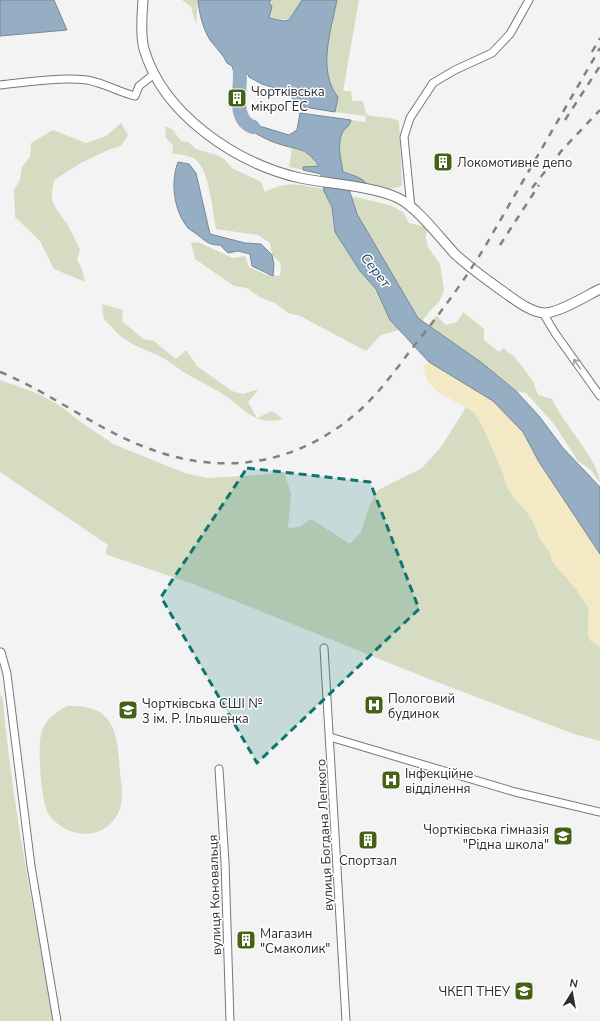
<svg xmlns="http://www.w3.org/2000/svg" width="600" height="1021" viewBox="0 0 600 1021" font-family="'Nunito Sans',sans-serif">
<rect width="100%" height="100%" fill="#f3f3f4"/>
<g fill="#d6dcc2">
<polygon points="182,0 198,0 196,24 191,7"/>
<polygon points="271,0 302,0 289,20 269,18"/>
<path d="M337,0H359L343,91H351L352,101H363L366,114C376,119 388,115 399,121L402,185C393,191 378,189 368,185C364,183 362,178 358,177C353,175 348,174 343,172C341,159 337,146 342,133C345,128 350,126 351,120L365,122L366,116L335,112L338,97C317,71 331,30 337,0Z"/>
<path d="M121,123L128,135L121,146L108,150L81,163L54,180C50,203 51,201 64,220C71,229 75,240 80,250L77,260L82,269L85,282L54,269L40,241L15,217L14,190L20,180L22,167L30,157L31,143L53,130L86,143L106,136Z"/>
<path d="M165,126L173,130L181,141L188,142L196,149L217,155L224,159L232,168L261,182L265,192C287,180 300,185 324,189L332,207L335,232L360,271L376,288L390,320L399,330L381,335L366,351L300,316L288,313L275,303L261,298L247,288L234,286L195,259L191,243L198,242L233,258L245,256L249,267L264,274L280,276L281,264L272,255L270,243L258,235L216,229C213,212 209,170 196,160C189,155 180,154 172,154L173,145L166,138Z"/>
<path d="M292,147C305,150 311,155 320,166L303,167V170L289,167Z"/>
<polygon points="351,196 390,205 403,212 409,223 427,227 426,238 428,247 440,264 444,290 439,302 430,311 422,321 418,318 357,214"/>
<path d="M102,304L123,310L122,321L143,339L154,341L176,359L186,350L197,366L232,391L243,394L259,389L248,402L257,418L272,411L283,419C274,421 266,422 256,418C244,413 236,402 224,395C214,388 203,383 192,377C181,372 171,361 159,356C146,350 131,345 119,335C114,330 110,324 104,320Z"/>
<path d="M463,312L484,329V340L499,352L504,348L508,353L514,356L533,381L538,395L552,399C562,422 600,462 600,483L591,470L578,461L554,424L526,393L516,391L482,363L429,326L436,315L446,325L457,322Z"/>
<polygon points="0,380 39,394 62,407 78,420 113,444 185,473 206,478 259,475 284,472 291,494 288,528 300,527 311,519 350,544 361,532 370,504 378,490 422,468 441,447 466,407 474,412 484,429 504,475 505,483 514,498 528,513 535,525 539,537 551,554 552,561 577,590 589,609 588,633 590,640 600,647 600,741 574,734 424,677 193,584 105,554 108,545 0,472"/>
<path d="M0,694L3,699C12,807 35,914 53,1021H0Z"/>
<path d="M67,706C116,704 117,733 120,772C121,783 124,798 120,809C107,842 68,840 49,815C41,803 36,741 43,728C48,717 57,712 67,706Z"/>
</g>
<polygon fill="#f3e9c4" points="429,362 493,401 523,432 539,462 600,554 600,647 590,640 588,633 589,609 577,590 552,561 551,554 539,537 535,525 528,513 514,498 505,483 504,475 484,429 474,412 439,393 427,381 423,367"/>
<g fill="#95aec3" stroke="#768796">
<polygon points="0,0 54,0 67,30 0,36"/>
<path d="M198,0H271L269,3L272,6L269,18L284,21L289,20L302,0H337C331,30 317,71 338,97L335,112L304,107L297,103L286,92L262,84L249,77L248,74L245,75L242,80L236,79L232,66L227,63C223,54 216,48 210,40C203,29 199,13 198,0Z"/>
<path d="M236,113L243,114L256,125L289,135L297,130L300,113L351,120C350,126 345,128 342,133C337,146 341,159 343,172C352,175 361,177 367,184L346,180L357,214L418,318L482,363L516,391L539,416L563,448L600,487V554L539,462L523,432L493,401L429,362L390,320L376,289L360,271L335,232L332,207L324,191L321,174L303,170V167L319,166C304,145 298,151 276,143C262,138 249,130 238,121Z"/>
<path d="M178,162L189,164L196,173L210,234L245,243L261,244L272,255L274,264L273,276L252,266L250,254L238,251L228,253L220,245C209,245 207,242 199,236C196,233 191,231 188,228C174,211 170,183 178,162Z"/>
</g>
<g fill="none" stroke-linecap="round" stroke-linejoin="round">
<path stroke="#95aec3" stroke-width="14" d="M239,62C244,81 229,119 253,127"/>
<defs>
<g id="minor">
<path d="M0,85C28,82 59,77 87,80C104,83 119,92 135,96L139,86L153,75"/>
<polyline points="411,208 404,137 410,118 433,83 455,70 492,53 510,34 529,0"/>
<polyline points="543,313 555,333 600,396"/>
<polyline points="324,648 346,1021"/>
<polyline points="1,652 7,674 31,866 57,1021"/>
<polyline points="330,737 515,792 600,812"/>
<polyline points="219,769 225,862 230,1021"/>
</g>
<path id="tertiary" d="M143,0C142,14 140,35 144,49C163,114 235,163 300,178C328,184 374,186 398,198C417,207 440,238 455,254C471,269 490,282 508,295C518,302 531,312 544,313C559,313 586,296 600,289"/>
</defs>
<use href="#minor" stroke="#787879" stroke-width="9"/>
<use href="#tertiary" stroke="#787879" stroke-width="11"/>
<use href="#minor" stroke="#fff" stroke-width="7"/>
<use href="#tertiary" stroke="#fff" stroke-width="9"/>
<g stroke="#818182" stroke-width="2.5" stroke-dasharray="7 7" stroke-linecap="butt">
<polyline points="592,52 600,38"/>
<polyline points="565,120 600,66"/>
<polyline points="532,188 563,149 600,110"/>
<polyline points="500,245 539,185"/>
<path d="M0,372C52,393 97,430 150,449C225,477 299,464 359,411C380,392 397,368 414,346C442,311 468,276 490,238L600,48"/>
</g>
</g>
<defs><path id="oneway-shaft" d="M-6 0H5M1.5-3L5.5 0L1.5 3" fill="none" stroke-width="1.6" stroke-linecap="round" stroke-linejoin="round"/></defs>
<use stroke="#a0a0a0" href="#oneway-shaft" transform="translate(577 364) rotate(-125)"/>
<path fill="#0f766e" fill-opacity="0.2" stroke="#0f766e" stroke-width="3" stroke-dasharray="8 5" stroke-linejoin="round" d="M247,468L370,482L419,609L257,763L161,597Z"/>
<defs>
<symbol id="building-square" viewBox="-11 -11 22 22"><rect x="-9" y="-9" width="18" height="18" rx="4" fill="#456113" stroke="#fff"/><path d="M-4-6H4V6H1V3H-1V6H-4ZM-2.5-4.3h1.7v1.8h-1.7ZM.8-4.3h1.7v1.8H.8ZM-2.5-1h1.7V.8h-1.7ZM.8-1h1.7V.8H.8Z" fill="#fff"/></symbol>
<symbol id="hospital-square" viewBox="-11 -11 22 22"><rect x="-9" y="-9" width="18" height="18" rx="4" fill="#456113" stroke="#fff"/><path d="M-5-5h3v3.5h4V-5h3V5h-3V1.5h-4V5h-3Z" fill="#fff"/></symbol>
<symbol id="school-square" viewBox="-11 -11 22 22"><rect x="-9" y="-9" width="18" height="18" rx="4" fill="#456113" stroke="#fff"/><path d="M0-5L7-2L0 1L-7-2ZM-4 1L0 2.5L4 1V4Q0 6-4 4Z" fill="#fff"/></symbol>
<symbol id="university-square" viewBox="-11 -11 22 22"><rect x="-9" y="-9" width="18" height="18" rx="4" fill="#456113" stroke="#fff"/><path d="M0-5L7-2L0 1L-7-2ZM-4 1L0 2.5L4 1V4Q0 6-4 4Z" fill="#fff"/></symbol>
</defs>
<g fill-rule="evenodd">
<use href="#building-square" x="226" y="87" width="22" height="22"/>
<use href="#building-square" x="432" y="151" width="22" height="22"/>
<use href="#hospital-square" x="363" y="694" width="22" height="22"/>
<use href="#school-square" x="117" y="699" width="22" height="22"/>
<use href="#hospital-square" x="380" y="769" width="22" height="22"/>
<use href="#school-square" x="552" y="825" width="22" height="22"/>
<use href="#building-square" x="357" y="829" width="22" height="22"/>
<use href="#building-square" x="235" y="929" width="22" height="22"/>
<use href="#university-square" x="513" y="980" width="22" height="22"/>
</g>
<g text-anchor="middle" stroke-width="3" stroke-linejoin="round" paint-order="stroke">
<g font-size="13" fill="#2d2d2d" stroke="#fff" text-anchor="start">
<text x="251" y="96">Чортківська<tspan x="251" dy="15">мікроГЕС</tspan></text>
<text x="457" y="167">Локомотивне депо</text>
<text x="388" y="703">Пологовий<tspan x="388" dy="15">будинок</tspan></text>
<text x="142" y="708">Чортківська СШІ №<tspan x="142" dy="15">3 ім. Р. Ільяшенка</tspan></text>
<text x="405" y="778">Інфекційне<tspan x="405" dy="15">відділення</tspan></text>
<text x="549" y="834" text-anchor="end">Чортківська гімназія<tspan x="549" dy="15">"Рідна школа"</tspan></text>
<text x="368" y="865" text-anchor="middle">Спортзал</text>
<text x="260" y="938">Магазин<tspan x="260" dy="15">"Смаколик"</tspan></text>
<text x="510" y="996" text-anchor="end">ЧКЕП ТНЕУ</text>
</g>
<g font-size="13" fill="#2d2d2d" stroke="#fff">
<text transform="translate(324 835) rotate(-93)" y="5">вулиця Богдана Лепкого</text>
<text transform="translate(214 895) rotate(-92)" y="5">вулиця Коновальця</text>
</g>
<g font-size="14" font-style="italic" fill="#143d5d" stroke="#fff">
<text transform="translate(376 270) rotate(52)" y="5">Серет</text>
</g>
</g>
<g transform="translate(572 993) rotate(11)" stroke="#ffffff" stroke-width="3" paint-order="stroke">
<path d="M0-3L7 15L0 10L-7 15Z" fill="#2d2d2d"/>
<text y="-6" font-size="11" font-weight="bold" text-anchor="middle" fill="#2d2d2d">N</text>
</g>
</svg>
